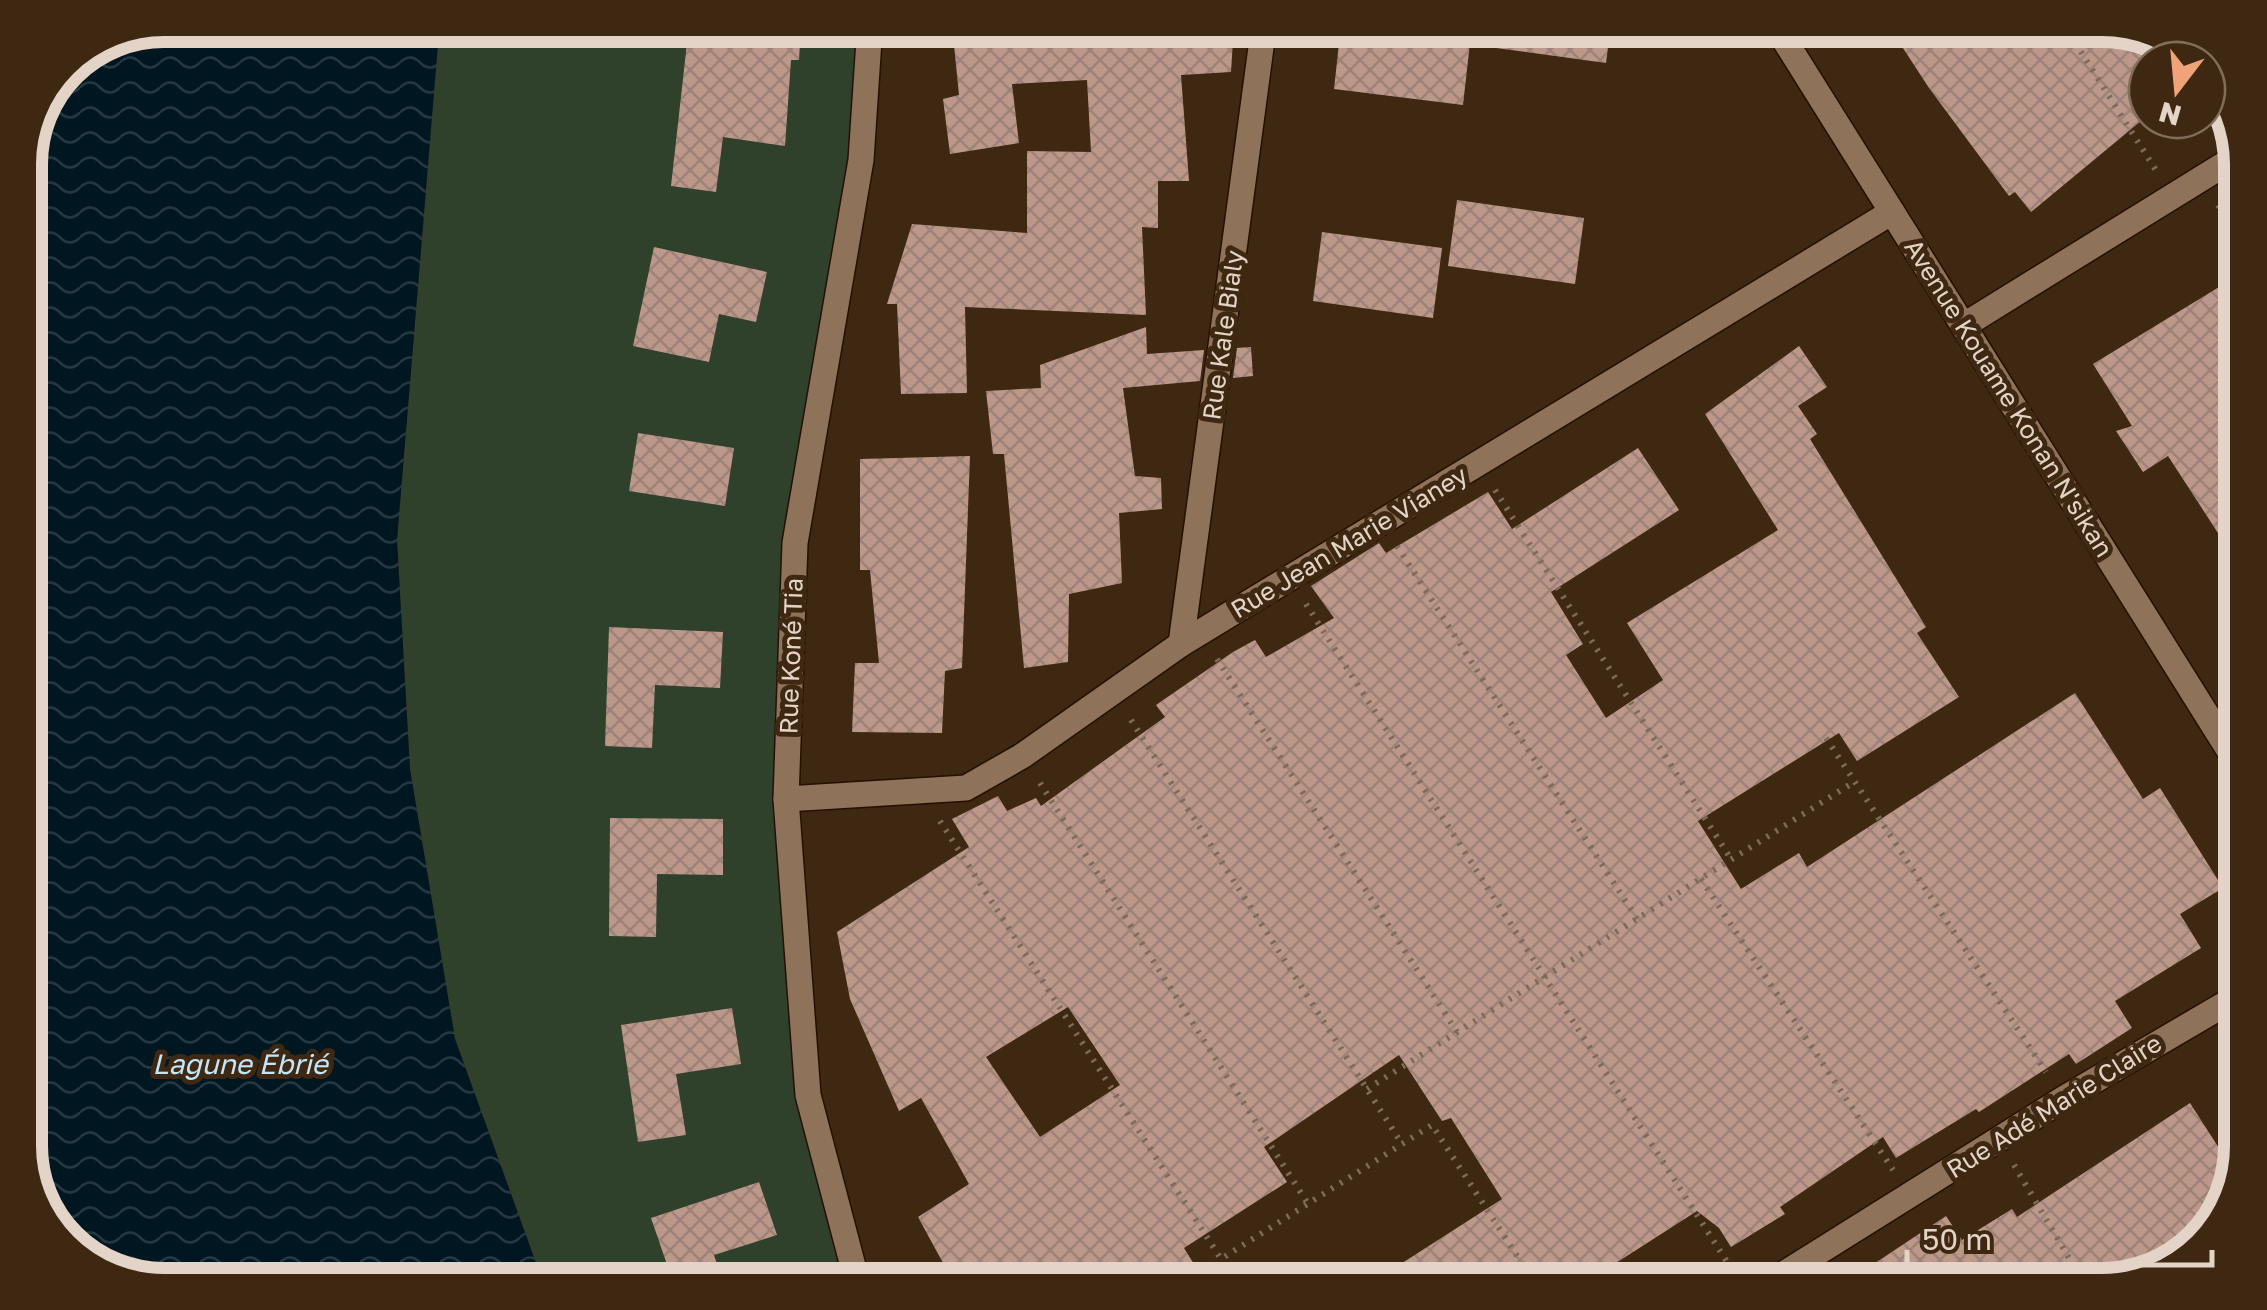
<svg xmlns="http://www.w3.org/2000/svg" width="2267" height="1310" viewBox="0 0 2267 1310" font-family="'Golos Text',sans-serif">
<defs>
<pattern id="water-waves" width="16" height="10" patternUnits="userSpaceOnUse" patternTransform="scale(2.5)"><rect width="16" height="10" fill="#001722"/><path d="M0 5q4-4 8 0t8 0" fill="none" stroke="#253841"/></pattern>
<pattern id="building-cross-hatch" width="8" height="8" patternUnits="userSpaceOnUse" patternTransform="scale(2.5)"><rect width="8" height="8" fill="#bc988b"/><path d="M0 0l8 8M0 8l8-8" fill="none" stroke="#9e8277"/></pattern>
</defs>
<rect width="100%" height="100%" fill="#3f2812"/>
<polygon fill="#2f412a" points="492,25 870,25 795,543 786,799 808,1095 858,1285 544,1285 455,1039 410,769 397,540 439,32 491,38"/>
<polygon fill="url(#water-waves)" points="165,25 368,25 439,32 397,540 410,769 455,1039 544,1285 165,1285 94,1266 44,1215 25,1154 25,156 66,66"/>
<g fill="url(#building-cross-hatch)" fill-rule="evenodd">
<polygon points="689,25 801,25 799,60 791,60 785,146 723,137 716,192 671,186"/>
<polygon points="952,25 1234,25 1231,72 1181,75 1189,181 1158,181 1158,228 1142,227 1146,315 965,307 967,393 901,394 897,304 887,304 912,224 1027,233 1027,151 1091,152 1087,80 1012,84 1019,143 950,154 943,99 959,95"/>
<polygon points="1341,25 1394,25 1471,34 1463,105 1334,89"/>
<polygon points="1475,25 1611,25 1606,63 1474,45"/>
<polygon points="1888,25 2102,25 2172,44 2188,60 2147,60 2147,116 2031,212 2015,192 2009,196 1929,88"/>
<polygon points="1457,200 1584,218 1575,284 1448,266"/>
<polygon points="1322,232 1442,248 1433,318 1313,301"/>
<polygon points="654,247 767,272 756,322 719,314 709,362 633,346"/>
<polygon points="2242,273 2242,570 2168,456 2143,472 2116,431 2132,426 2093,364"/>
<polygon points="1146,327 1147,354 1204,350 1200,381 1123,388 1135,476 1161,478 1162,509 1119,513 1122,583 1069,594 1068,662 1024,668 1004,454 993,454 986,391 1041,388 1040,365"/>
<path d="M1799,346L1827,387L1798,406L1817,434L1810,439L1926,627L1917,633L1959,697L1857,761L1839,733L1698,821L1741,889L1799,853L1807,867L2075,693L2143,799L2160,788L2223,888L2180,914L2201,948L2115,1001L2132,1028L2076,1064L2069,1054L1979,1112L1976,1109L1896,1158L1883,1137L1780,1207L1785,1214L1731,1247L1719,1228L1697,1211L1616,1263L1627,1285H1368L1502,1199L1451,1118L1442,1121L1399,1055L1264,1147L1287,1182L1184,1248L1207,1285H955L918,1217L969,1184L921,1098L899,1111L850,999L837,932L969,847L952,819L998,796L1007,811L1036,798L1041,806L1165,717L1156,705L1233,652L1255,640L1266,657L1334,618L1311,586L1379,543L1386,553L1488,492L1512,529L1638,448L1679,510L1551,592L1583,644L1566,655L1606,718L1663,680L1627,623L1778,530L1705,414ZM1068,1007L1120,1085L1040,1137L986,1057Z"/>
<polygon points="1251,347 1253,376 1233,378 1237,348"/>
<polygon points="638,433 734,448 725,506 629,491"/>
<polygon points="970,456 962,668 945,671 942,733 852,732 855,663 879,663 870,570 860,570 860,459"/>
<polygon points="609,627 723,632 720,688 655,685 652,748 605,746"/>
<polygon points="610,818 723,819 723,875 657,874 656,937 609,936"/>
<polygon points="732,1008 741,1064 676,1074 686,1135 638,1142 621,1025"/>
<polygon points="2190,1103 2235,1173 2223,1216 2172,1266 2103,1285 1936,1285 1928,1276 1910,1285 1842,1285 1946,1216 1962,1240 2012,1209 2017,1217"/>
<polygon points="759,1182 777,1235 714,1255 724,1285 674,1285 651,1218"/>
</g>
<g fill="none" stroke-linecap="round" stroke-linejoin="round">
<defs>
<g id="street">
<polyline points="1963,326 2241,154"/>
<polyline points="1181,644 1264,25"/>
<polyline points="786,799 966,788 1022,756 1181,644 1892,212"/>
<polyline points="858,1285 808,1095 786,799 795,543 861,160 870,25"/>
<polyline points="1766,1285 2063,1099 2242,994"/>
</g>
<polyline id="secondary" points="1775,25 2242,771"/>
</defs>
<use href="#street" stroke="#251000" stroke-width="28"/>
<use href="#secondary" stroke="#251000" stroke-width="28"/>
<g stroke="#7e6a58" stroke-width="6" stroke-dasharray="2.5 8" stroke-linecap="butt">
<polyline points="2064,25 2157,172"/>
<polyline points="1816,38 1836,25"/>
<polyline points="2218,205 2242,242"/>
<polyline points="1495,490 1731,859"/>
<polyline points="1397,546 1637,919"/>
<polyline points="1306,604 1736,1276"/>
<polyline points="1217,659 1457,1032"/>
<polyline points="1131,720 1402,1144"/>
<polyline points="1826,738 2046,1072"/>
<polyline points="1040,783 1308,1204"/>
<polyline points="940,821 1221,1259 1432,1125 1536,1285"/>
<polyline points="1701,879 1893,1170"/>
<polyline points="2223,1044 2242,1076"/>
<polyline points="1367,1089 1854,782"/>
<polyline points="2014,1165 2085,1285"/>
</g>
<use href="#street" stroke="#8e725a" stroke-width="25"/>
<use href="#secondary" stroke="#8e725a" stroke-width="25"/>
</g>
<g text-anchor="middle" stroke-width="10" stroke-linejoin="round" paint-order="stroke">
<g font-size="25" fill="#e3d4c7" stroke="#3f2812">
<text transform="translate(1223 335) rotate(-82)" y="9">Rue Kale Bialy</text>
<text transform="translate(2009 398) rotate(58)" y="9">Avenue Kouame Konan N'sikan</text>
<text transform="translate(1349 542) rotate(-31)" y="9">Rue Jean Marie Vianey</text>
<text transform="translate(791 656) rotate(-88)" y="9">Rue Koné Tia</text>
<text transform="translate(2054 1106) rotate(-32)" y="9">Rue Adé Marie Claire</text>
</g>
<g font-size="28" font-style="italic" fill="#c2e7fa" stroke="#3f2812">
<text x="240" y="1074">Lagune Ébrié</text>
</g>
</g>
<path d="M0 0H2267V1310H0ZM164 42H2102A122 122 0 0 1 2224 164V1146A122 122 0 0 1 2102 1268H164A122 122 0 0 1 42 1146V164A122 122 0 0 1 164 42Z" fill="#3f2812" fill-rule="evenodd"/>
<path fill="none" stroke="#e3d4c7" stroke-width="12" d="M164 42H2102A122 122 0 0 1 2224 164V1146A122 122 0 0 1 2102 1268H164A122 122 0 0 1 42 1146V164A122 122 0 0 1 164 42Z"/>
<g transform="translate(2177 90) rotate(196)"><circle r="48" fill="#3f2812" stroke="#816d5a" stroke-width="2.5"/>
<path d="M0-8L18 38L0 25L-18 38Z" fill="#f0a279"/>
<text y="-15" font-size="28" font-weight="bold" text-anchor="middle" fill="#e3d4c7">N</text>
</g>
<path d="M1907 1250v15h305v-15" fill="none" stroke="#e3d4c7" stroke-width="5"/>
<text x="1922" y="1250" font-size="30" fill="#e3d4c7" stroke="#3f2812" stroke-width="8" paint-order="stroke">50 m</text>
</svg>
